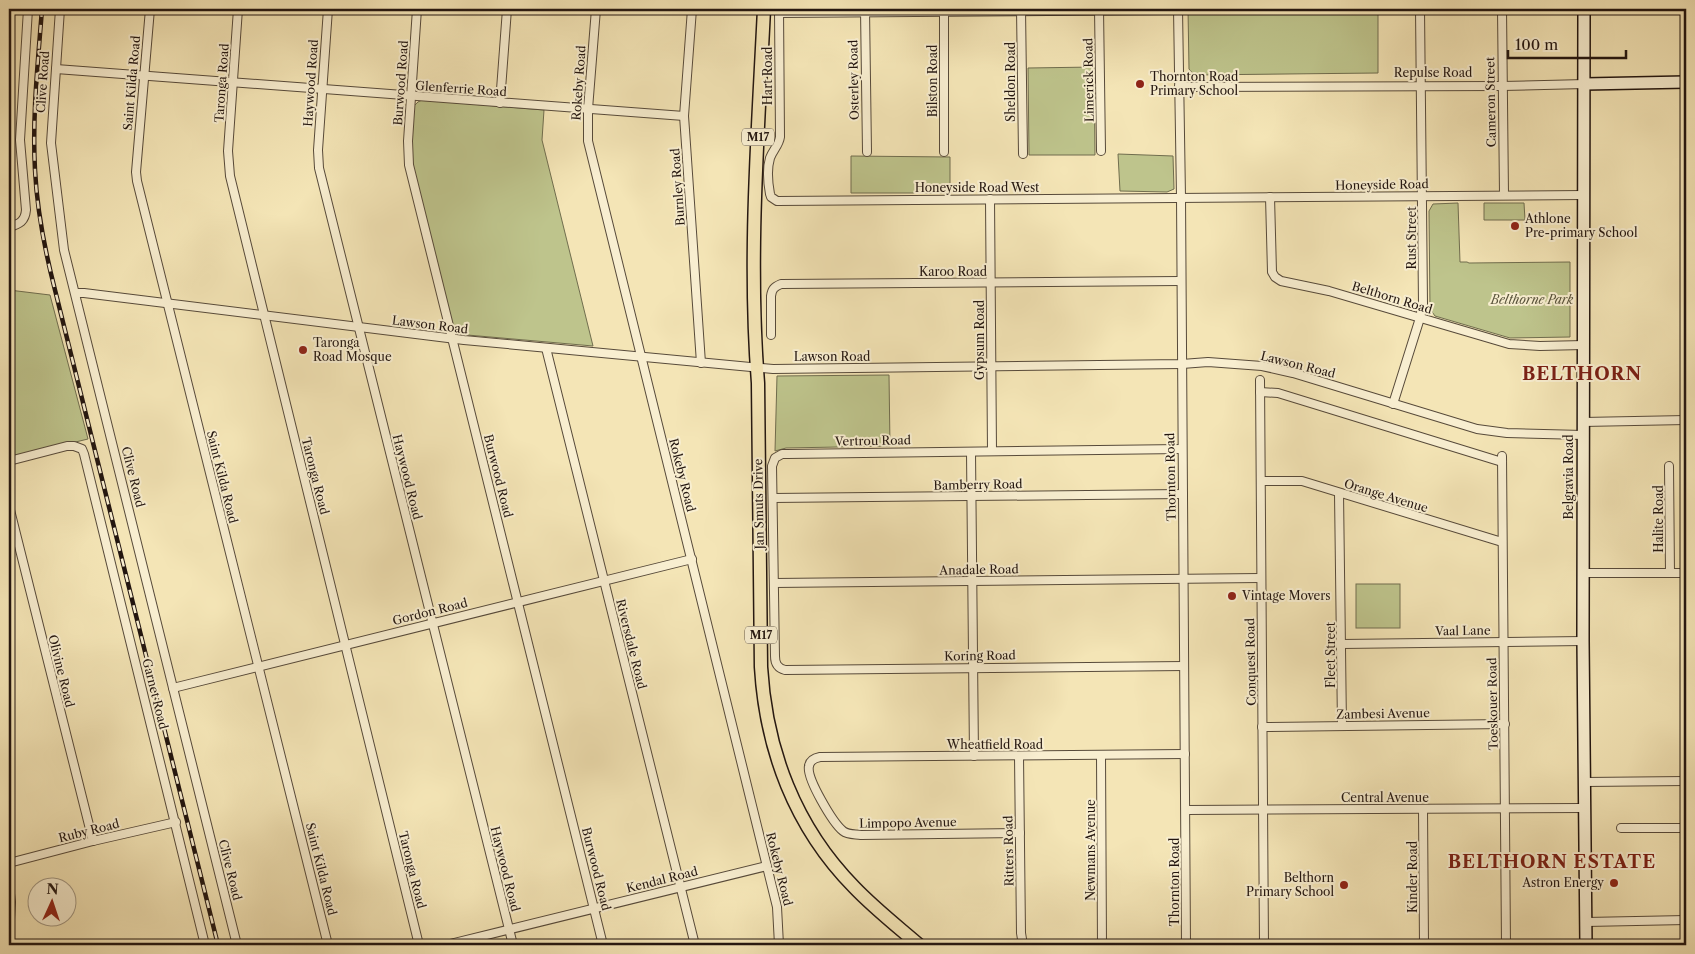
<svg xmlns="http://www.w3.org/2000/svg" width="1695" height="954" viewBox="0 0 1695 954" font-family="'Libre Caslon Text',serif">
<rect width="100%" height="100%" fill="#f4e5b6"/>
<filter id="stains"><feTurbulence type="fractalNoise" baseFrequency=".004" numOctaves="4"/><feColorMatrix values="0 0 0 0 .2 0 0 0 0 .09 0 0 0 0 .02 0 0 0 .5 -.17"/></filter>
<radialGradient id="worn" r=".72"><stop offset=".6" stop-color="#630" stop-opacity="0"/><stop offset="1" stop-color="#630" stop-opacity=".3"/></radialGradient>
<g fill="#bec48c" stroke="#706d4e">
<polygon points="1188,9 1378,9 1378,73 1194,75 1189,69"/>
<polygon points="1094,67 1095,155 1029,155 1028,68"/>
<polygon points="422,100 544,110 542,140 593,346 456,334 454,332 412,163 411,152 414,106 418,102"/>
<polygon points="1118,154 1173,156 1174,189 1167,192 1120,191"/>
<polygon points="851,156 950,157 950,193 851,193"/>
<polygon points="1458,203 1460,262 1467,262 1469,263 1570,262 1570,337 1510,338 1435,316 1430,309 1429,211 1433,204"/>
<polygon points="1484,203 1524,203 1525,220 1484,220"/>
<polygon points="9,290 50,295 88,439 9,458"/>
<polygon points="889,375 890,446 786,448 775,451 777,376"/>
<rect x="1356" y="584" width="44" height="44"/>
</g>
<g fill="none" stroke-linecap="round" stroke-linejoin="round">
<defs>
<g id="street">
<polyline points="60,9 51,143 64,250 237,945"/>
<polyline points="150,9 136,172 137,181 328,945"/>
<polyline points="238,9 228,151 230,176 419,945"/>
<polyline points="328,9 318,150 319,168 513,945"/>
<polyline points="417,9 408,141 409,165 603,945"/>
<polyline points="596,9 588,109 588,141 777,907 779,945"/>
<polyline points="692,9 684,116 685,130 701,363"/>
<path d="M779,9L780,137C779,145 773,150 770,158C767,168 768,183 770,194L771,197L777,201L1584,195"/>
<polyline points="865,9 867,152"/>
<polyline points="944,9 944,152"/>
<polyline points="1021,9 1023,154"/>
<polyline points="1099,9 1101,151"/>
<polyline points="1178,9 1181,197 1186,945"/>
<polyline points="1502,9 1504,195"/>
<polyline points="779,13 1178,10"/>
<polyline points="56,69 684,116"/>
<polyline points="1179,87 1502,86 1585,84"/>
<polyline points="500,103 507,9"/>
<polyline points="1270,197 1272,272 1275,277 1281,281 1329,291 1509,344 1540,346 1584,345"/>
<polyline points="990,199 992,451"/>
<path d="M9,227C20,224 25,221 26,210L20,140L28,9"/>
<polyline points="76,293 84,293 464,340 773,369 1182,364 1208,362 1262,366 1293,373 1477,429 1507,433 1583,435"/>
<path d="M771,335V296C772,289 774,287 781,284L1181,281"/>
<polyline points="546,348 695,945"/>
<polyline points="1260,380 1264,945"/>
<polyline points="1260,392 1278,393 1502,462"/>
<polyline points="1393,404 1420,318 1423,304 1420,9"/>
<polyline points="1583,422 1686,420"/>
<path d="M1182,449L787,454H782L775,458L772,466L775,656C775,663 777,668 785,670L1184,666"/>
<polyline points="971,452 974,756"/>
<polyline points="1502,456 1506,945"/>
<polyline points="9,461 67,446 74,446 82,449 84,454 205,945"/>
<polyline points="1669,466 1670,573"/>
<polyline points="1261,481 1302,481 1502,542"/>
<polyline points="1339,493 1342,726"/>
<polyline points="773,498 1183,494"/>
<polyline points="9,506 93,841"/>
<polyline points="1584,573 1686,573"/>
<polyline points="774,583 1261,578"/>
<polyline points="1342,644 1583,641"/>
<polyline points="1686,664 1685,669 1686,803"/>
<polyline points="173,688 692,559"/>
<polyline points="1262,727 1505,724"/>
<polyline points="1101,755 1102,945"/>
<polyline points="1019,756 1021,933 1023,945"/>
<polyline points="1585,782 1686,781"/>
<polyline points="1423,809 1424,945"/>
<polyline points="1186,810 1584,808"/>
<polyline points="1621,828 1686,828"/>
<path d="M1020,833L861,835C855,834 848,835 843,831C833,823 806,778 809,766C810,760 815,758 820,757L1185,754"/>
<polyline points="9,863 93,841 176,822"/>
<polyline points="9,885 11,902 9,936"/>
<polyline points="1586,922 1686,920"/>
<polyline points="446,945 767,866"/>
</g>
<g id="secondary">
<polyline points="1584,9 1583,641 1586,945"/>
<polyline points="1585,84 1686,82"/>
</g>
<path id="primary" d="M764,9C758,133 748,259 758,383L761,667C766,750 795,827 854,887C874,908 897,926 919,945"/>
</defs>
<use href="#street" stroke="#574a3a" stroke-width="10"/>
<use href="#secondary" stroke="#231610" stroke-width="14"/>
<use href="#primary" stroke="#231610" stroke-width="15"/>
<use href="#street" stroke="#f8eed0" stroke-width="8"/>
<use href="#secondary" stroke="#f8eed0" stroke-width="11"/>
<use href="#primary" stroke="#f4e5b6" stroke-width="12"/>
<defs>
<path id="rail" d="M42,9C38,62 32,116 35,170C37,211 45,251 55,290L218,945"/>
</defs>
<use href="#rail" stroke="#231610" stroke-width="4.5"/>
<use href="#rail" stroke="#f8eed0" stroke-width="2.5" stroke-dasharray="8" stroke-linecap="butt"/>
</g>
<g fill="#8f2418" stroke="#f8eed0" stroke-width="2">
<circle cx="1140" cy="84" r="5"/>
<circle cx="1515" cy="226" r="5"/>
<circle cx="303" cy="350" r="5"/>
<circle cx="1232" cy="596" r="5"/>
<circle cx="1614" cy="883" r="5"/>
<circle cx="1344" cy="885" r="5"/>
</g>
<g text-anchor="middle" stroke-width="4" stroke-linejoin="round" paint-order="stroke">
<g fill="#f8eed0" stroke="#63574a" stroke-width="1">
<rect x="742" y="128.5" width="32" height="17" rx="4"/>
<rect x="745" y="626.5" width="32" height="17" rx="4"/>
</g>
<g font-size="11" font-weight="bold" fill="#231610">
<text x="758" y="141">M17</text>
<text x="761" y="639">M17</text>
</g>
<g font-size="12" fill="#231610" stroke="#f8eed0">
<text x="1433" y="77">Repulse Road</text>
<text transform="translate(768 76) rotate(-90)" y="4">Hart Road</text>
<text transform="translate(854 80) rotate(-91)" y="4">Osterley Road</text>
<text transform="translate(1089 80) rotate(-91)" y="4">Limerick Road</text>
<text transform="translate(933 81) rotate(-90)" y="4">Bilston Road</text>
<text transform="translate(43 82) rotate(-86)" y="4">Clive Road</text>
<text transform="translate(1011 82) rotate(-90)" y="4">Sheldon Road</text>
<text transform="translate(132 83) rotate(-85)" y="4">Saint Kilda Road</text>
<text transform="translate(222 83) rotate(-86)" y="4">Taronga Road</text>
<text transform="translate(311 83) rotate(-86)" y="4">Haywood Road</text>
<text transform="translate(401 83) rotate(-86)" y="4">Burwood Road</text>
<text transform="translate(579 83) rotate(-86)" y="4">Rokeby Road</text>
<text transform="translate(461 89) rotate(4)" y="4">Glenferrie Road</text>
<text transform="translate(1491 102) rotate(-91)" y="4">Cameron Street</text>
<text transform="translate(1382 185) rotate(-1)" y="4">Honeyside Road</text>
<text transform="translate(678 187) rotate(-94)" y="4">Burnley Road</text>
<text x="977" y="192">Honeyside Road West</text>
<text transform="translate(1412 238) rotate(-90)" y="4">Rust Street</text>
<text x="953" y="276">Karoo Road</text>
<text transform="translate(1392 298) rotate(17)" y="4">Belthorn Road</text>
<text transform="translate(430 325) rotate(7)" y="4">Lawson Road</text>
<text transform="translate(980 340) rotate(-90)" y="4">Gypsum Road</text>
<text x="832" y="361">Lawson Road</text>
<text transform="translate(1298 365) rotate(14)" y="4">Lawson Road</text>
<text transform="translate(873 441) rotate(-1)" y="4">Vertrou Road</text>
<text transform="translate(682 475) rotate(76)" y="4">Rokeby Road</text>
<text transform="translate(315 476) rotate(76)" y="4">Taronga Road</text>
<text transform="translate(498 476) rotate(76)" y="4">Burwood Road</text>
<text transform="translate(133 477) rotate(76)" y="4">Clive Road</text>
<text transform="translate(222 477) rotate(76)" y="4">Saint Kilda Road</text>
<text transform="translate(407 477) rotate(76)" y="4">Haywood Road</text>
<text transform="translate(1171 477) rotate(-91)" y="4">Thornton Road</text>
<text transform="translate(1569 477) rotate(-90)" y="4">Belgravia Road</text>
<text transform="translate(978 485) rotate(-1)" y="4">Bamberry Road</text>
<text transform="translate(1386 496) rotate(17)" y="4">Orange Avenue</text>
<text transform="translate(759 504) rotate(-91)" y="4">Jan Smuts Drive</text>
<text transform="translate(1659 519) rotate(-90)" y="4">Halite Road</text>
<text transform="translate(979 570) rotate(-1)" y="4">Anadale Road</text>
<text transform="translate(430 612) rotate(-14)" y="4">Gordon Road</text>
<text transform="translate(1463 631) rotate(-1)" y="4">Vaal Lane</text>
<text transform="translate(631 644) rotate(76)" y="4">Riversdale Road</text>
<text transform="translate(1331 655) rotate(-90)" y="4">Fleet Street</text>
<text transform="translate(980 656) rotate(-1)" y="4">Koring Road</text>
<text transform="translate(1251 662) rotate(-91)" y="4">Conquest Road</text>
<text transform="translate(61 671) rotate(76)" y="4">Olivine Road</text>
<text transform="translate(155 694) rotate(76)" y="4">Garnet Road</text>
<text transform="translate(1493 704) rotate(-91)" y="4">Toeskouer Road</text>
<text transform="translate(1383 714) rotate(-1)" y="4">Zambesi Avenue</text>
<text x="995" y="749">Wheatfield Road</text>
<text x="1385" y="802">Central Avenue</text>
<text transform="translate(908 823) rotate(-1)" y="4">Limpopo Avenue</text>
<text transform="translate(89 831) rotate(-14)" y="4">Ruby Road</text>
<text transform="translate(1091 850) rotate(-90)" y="4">Newmans Avenue</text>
<text transform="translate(1009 851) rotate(-91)" y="4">Ritters Road</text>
<text transform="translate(321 869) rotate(76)" y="4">Saint Kilda Road</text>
<text transform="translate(505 869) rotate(76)" y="4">Haywood Road</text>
<text transform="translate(596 869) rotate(76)" y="4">Burwood Road</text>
<text transform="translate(779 869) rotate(76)" y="4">Rokeby Road</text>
<text transform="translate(230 870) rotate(76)" y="4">Clive Road</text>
<text transform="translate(412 870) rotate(76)" y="4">Taronga Road</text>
<text transform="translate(1413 877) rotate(-90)" y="4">Kinder Road</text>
<text transform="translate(662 880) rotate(-14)" y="4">Kendal Road</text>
<text transform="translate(1175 882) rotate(-90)" y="4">Thornton Road</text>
</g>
<g font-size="12" fill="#231610" stroke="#f8eed0" text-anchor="start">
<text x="1150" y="81">Thornton Road<tspan x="1150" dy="14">Primary School</tspan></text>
<text x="1525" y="223">Athlone<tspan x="1525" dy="14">Pre-primary School</tspan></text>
<text x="313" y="347">Taronga<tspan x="313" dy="14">Road Mosque</tspan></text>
<text x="1242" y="600">Vintage Movers</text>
<text x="1334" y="882" text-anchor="end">Belthorn<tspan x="1334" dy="14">Primary School</tspan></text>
<text x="1604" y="887" text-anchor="end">Astron Energy</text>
</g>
<g font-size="12" font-style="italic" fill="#59533b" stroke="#f8eed0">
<text x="1532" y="304">Belthorne Park</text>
</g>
<g font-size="18" font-weight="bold" letter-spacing="1" fill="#7a1f14" stroke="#f8eed0">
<text x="1582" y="380">BELTHORN</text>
<text x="1552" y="868">BELTHORN ESTATE</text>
</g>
</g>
<rect width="1695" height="954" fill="none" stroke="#f4e5b6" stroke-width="30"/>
<rect x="10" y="10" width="1675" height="934" fill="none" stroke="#231610" stroke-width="2.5"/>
<rect x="15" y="15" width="1665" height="924" fill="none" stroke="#231610"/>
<g transform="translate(52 902) rotate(3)"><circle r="24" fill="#f8eed0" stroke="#a39883"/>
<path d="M0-4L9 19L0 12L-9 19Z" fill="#8f2418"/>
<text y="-8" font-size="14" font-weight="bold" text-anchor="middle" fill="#231610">N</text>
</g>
<path d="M1508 50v8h118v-8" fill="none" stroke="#231610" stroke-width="2.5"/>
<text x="1515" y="50" font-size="15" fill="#231610" stroke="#f8eed0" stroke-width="4" paint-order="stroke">100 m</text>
<rect width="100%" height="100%" filter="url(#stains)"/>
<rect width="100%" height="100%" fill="url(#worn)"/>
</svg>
